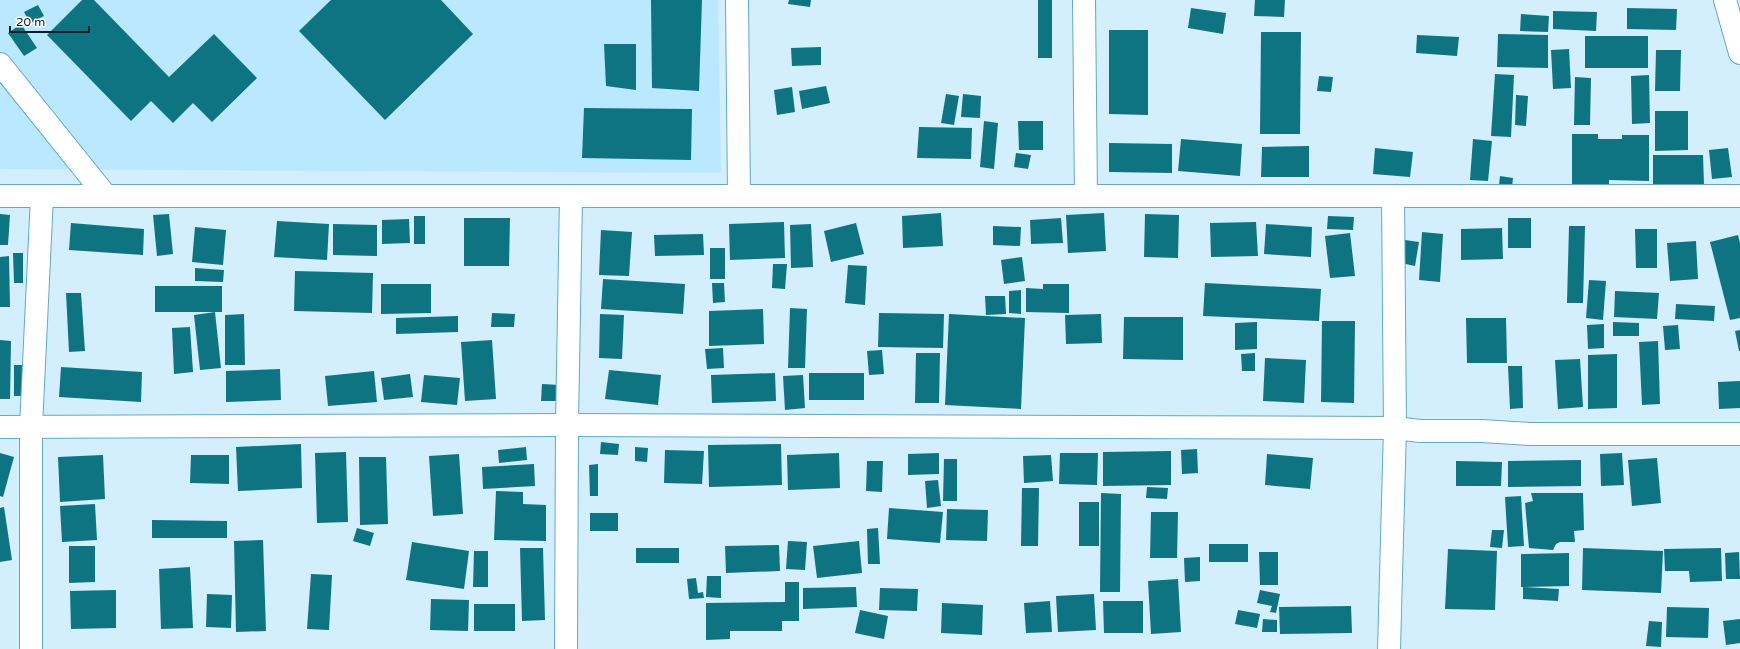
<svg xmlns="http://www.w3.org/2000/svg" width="1740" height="649" viewBox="0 0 1740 649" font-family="'Varela Round',sans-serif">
<rect width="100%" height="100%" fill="#d3eefc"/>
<polygon fill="#b9e8ff" points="0,0 718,0 721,173 0,169"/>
<g fill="#0e7482">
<polygon points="82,0 94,0 169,77 214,34 257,78 212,122 193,103 173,123 151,101 131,121 47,35"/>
<polygon points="331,0 441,0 473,34 385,120 299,31"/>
<polygon points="651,0 702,0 699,91 652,88"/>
<polygon points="789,0 811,0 810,7 788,4"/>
<rect x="1038" y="0" width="14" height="58"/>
<polygon points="1255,0 1285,0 1284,17 1254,16"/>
<polygon points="38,5 44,16 30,23 24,12"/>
<polygon points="1191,8 1226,13 1223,34 1188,28"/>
<polygon points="1627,8 1677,9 1676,30 1627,29"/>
<polygon points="1553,11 1597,12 1596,31 1553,29"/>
<polygon points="1521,14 1549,16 1548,32 1520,31"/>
<polygon points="21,24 37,48 24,56 8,33"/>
<polygon points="1109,30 1148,30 1148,115 1109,114"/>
<polygon points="1261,32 1301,32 1300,134 1260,134"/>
<polygon points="1498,34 1548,35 1548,68 1497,67"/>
<polygon points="1417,35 1459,37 1457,56 1416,53"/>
<rect x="1585" y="36" width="63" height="32"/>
<polygon points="604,44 636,44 636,90 606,86"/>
<polygon points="821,47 821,65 792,66 791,48"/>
<polygon points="1569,49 1571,88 1553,89 1551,50"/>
<polygon points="1656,50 1681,50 1680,91 1655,91"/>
<polygon points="1495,74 1514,75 1511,137 1491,136"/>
<polygon points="1649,75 1650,123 1632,124 1631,76"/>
<polygon points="1319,76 1333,77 1331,92 1317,91"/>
<polygon points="1575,77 1591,78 1590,125 1574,125"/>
<polygon points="826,86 830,103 802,109 799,91"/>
<polygon points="792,87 795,112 777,115 774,90"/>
<polygon points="946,94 959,96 954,125 941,123"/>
<polygon points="963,94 981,96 980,118 961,117"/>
<polygon points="1516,95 1528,96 1526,126 1515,125"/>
<polygon points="584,108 692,109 691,160 582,158"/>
<polygon points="1655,111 1688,111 1688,150 1655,151"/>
<polygon points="984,121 998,123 994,169 980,167"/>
<polygon points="1018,121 1043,121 1043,150 1019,150"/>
<polygon points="919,127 972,128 971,159 917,158"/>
<polygon points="1572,134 1598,134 1598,139 1622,139 1622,135 1649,135 1649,181 1609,180 1609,185 1572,185"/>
<polygon points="1181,139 1242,144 1240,176 1178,171"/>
<polygon points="1473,139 1492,141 1488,181 1470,180"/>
<polygon points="1109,143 1172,144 1172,173 1109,172"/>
<polygon points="1309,146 1309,177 1261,177 1262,147"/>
<polygon points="1375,148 1413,152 1410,177 1373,174"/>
<polygon points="1728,148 1732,177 1712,179 1709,150"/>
<polygon points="1016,153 1031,155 1028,169 1014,167"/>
<polygon points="1653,155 1703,155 1704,185 1653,185"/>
<polygon points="1500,176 1513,178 1512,187 1499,185"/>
<polygon points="941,213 943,246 903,248 902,216"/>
<polygon points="1104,213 1106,251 1068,253 1066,215"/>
<polygon points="0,214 10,215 8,245 0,245"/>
<polygon points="169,214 173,254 157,256 153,215"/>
<polygon points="1145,214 1179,215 1178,258 1144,257"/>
<rect x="414" y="216" width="11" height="28"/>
<polygon points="1328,216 1354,217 1353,230 1327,229"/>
<polygon points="464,218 510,218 509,266 464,266"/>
<polygon points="1061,218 1063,243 1031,244 1030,220"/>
<rect x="1508" y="218" width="23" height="30"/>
<polygon points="409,219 410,243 382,244 382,220"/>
<polygon points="277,221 329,224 327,260 274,257"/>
<polygon points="784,222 785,258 730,260 729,224"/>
<polygon points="1256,222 1258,256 1211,257 1210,223"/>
<polygon points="71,223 144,229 143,255 69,250"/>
<polygon points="856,223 864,254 831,262 824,231"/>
<polygon points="333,224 377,225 377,256 333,255"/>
<polygon points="811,224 813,267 791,268 790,225"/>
<polygon points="1266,224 1312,227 1311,257 1264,254"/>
<polygon points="993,226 1021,227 1020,246 993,245"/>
<polygon points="1569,226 1585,226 1583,303 1567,303"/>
<polygon points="195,227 226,230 223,265 192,262"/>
<polygon points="1502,228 1503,259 1461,260 1461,229"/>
<polygon points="1635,229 1657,229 1657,268 1636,268"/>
<polygon points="601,230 632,232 629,276 599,275"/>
<polygon points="1422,232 1443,234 1440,282 1419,280"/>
<polygon points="1350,233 1355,276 1330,278 1325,236"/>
<polygon points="703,234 704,255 655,256 654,235"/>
<polygon points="1738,235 1740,243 1740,318 1730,320 1710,242"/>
<polygon points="1405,240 1419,242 1415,266 1401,263"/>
<polygon points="1696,241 1698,279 1670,281 1667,243"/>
<rect x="710" y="248" width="15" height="31"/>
<polygon points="13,253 23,253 23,283 14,283"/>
<polygon points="9,256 10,307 0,307 0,257"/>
<polygon points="1022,257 1025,281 1004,284 1001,260"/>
<polygon points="773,264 787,264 785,289 772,288"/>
<polygon points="848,265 867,266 865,305 845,303"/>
<polygon points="195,268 224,270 223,282 195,281"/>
<polygon points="295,271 373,273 372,313 294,311"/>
<polygon points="603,279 685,284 683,314 601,309"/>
<polygon points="1589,280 1606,281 1603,320 1586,318"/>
<polygon points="712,283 724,283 725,302 713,303"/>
<polygon points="1205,283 1321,289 1319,321 1203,316"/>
<polygon points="381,284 431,284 431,313 381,314"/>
<polygon points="1043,284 1069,284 1069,313 1026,312 1026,288 1043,289"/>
<rect x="155" y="286" width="67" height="26"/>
<polygon points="1021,290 1021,314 1009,313 1009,291"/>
<polygon points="1615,291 1659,293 1657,319 1614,317"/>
<polygon points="66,293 81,293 85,351 69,352"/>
<polygon points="985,296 1005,296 1006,314 986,315"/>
<polygon points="1676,304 1715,306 1714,321 1675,319"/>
<polygon points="790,308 807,309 805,368 788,368"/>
<polygon points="763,309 764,344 709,346 709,311"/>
<polygon points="215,312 221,368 200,370 194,315"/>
<polygon points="492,313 515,314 514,327 491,327"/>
<polygon points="879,313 944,314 943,348 878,347"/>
<polygon points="244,314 245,365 225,365 225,315"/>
<polygon points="600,314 624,315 622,359 599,358"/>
<polygon points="949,314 1025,318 1021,409 945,405"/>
<polygon points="1101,314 1102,343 1066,344 1065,315"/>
<polygon points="458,316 458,332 396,334 396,318"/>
<polygon points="1124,317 1183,317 1183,360 1123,359"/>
<polygon points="1466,318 1506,318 1507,363 1467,363"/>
<polygon points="1322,321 1355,321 1354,403 1321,402"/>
<polygon points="1257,322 1257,349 1235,350 1235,323"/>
<polygon points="1613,322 1639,323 1639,336 1613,336"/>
<polygon points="1604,324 1604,348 1588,349 1587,325"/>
<polygon points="1678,325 1680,349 1665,350 1663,326"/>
<polygon points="190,327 193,372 174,374 172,328"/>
<polygon points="1740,330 1740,351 1739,351 1735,331"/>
<polygon points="0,340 11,341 10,399 0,399"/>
<polygon points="492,340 496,399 465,401 461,342"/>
<polygon points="1658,341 1660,404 1642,405 1639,342"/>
<polygon points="723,348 724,368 707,369 705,349"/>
<polygon points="882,350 884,374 869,375 867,351"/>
<polygon points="916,353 940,353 939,403 915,403"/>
<polygon points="1255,353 1255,371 1242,371 1241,354"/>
<polygon points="1617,354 1617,408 1588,409 1588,355"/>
<polygon points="1265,358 1306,360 1304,403 1263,401"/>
<polygon points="1580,359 1583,407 1558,409 1555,360"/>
<polygon points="14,365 24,365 23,396 14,396"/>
<polygon points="1508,366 1522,366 1523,408 1510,409"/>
<polygon points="61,367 142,372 141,402 59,397"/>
<polygon points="280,369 281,400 226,402 226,371"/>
<polygon points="609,370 661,375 658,405 605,399"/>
<polygon points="374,371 377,402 328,406 325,376"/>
<polygon points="775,373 776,401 712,403 711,375"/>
<rect x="809" y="373" width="55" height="27"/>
<polygon points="410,374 413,397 384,400 381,378"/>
<polygon points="424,375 460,378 457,405 421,402"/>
<polygon points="803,375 805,408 785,410 783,376"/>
<polygon points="1740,381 1740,408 1719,409 1718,382"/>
<polygon points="542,384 560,385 559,401 541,401"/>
<polygon points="601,442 619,444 618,455 600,454"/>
<polygon points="301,444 302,488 238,491 236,447"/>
<polygon points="781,444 782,485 709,487 708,445"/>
<polygon points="526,447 527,460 499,463 498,450"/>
<polygon points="635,447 648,448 647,462 635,461"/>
<polygon points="1197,449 1198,473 1182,474 1181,450"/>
<polygon points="665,450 704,451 702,484 664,483"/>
<polygon points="1171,451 1171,485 1103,486 1103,452"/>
<polygon points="346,452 348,522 317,523 315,453"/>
<polygon points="0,453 14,457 3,497 0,496"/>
<polygon points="839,453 840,488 788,490 787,455"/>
<polygon points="939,453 939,474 908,475 908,454"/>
<polygon points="1060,453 1098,453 1097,485 1059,484"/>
<polygon points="1622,453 1624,485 1601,486 1600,454"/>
<polygon points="459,454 463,514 433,516 429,456"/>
<polygon points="1267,454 1313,458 1310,489 1265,485"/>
<polygon points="103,455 105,499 60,502 58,457"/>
<polygon points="191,455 229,455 229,484 190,483"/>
<polygon points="1051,455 1053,481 1024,483 1023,456"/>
<polygon points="359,457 386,457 388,524 360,525"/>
<polygon points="1657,458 1661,503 1632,506 1628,460"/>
<polygon points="944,459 957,459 957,501 943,501"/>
<polygon points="1581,460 1581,486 1508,487 1508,461"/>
<polygon points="867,461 883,461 882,492 866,491"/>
<polygon points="1456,461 1502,462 1501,486 1456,486"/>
<polygon points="534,464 535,486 483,489 482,467"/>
<polygon points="598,464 598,496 590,496 589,465"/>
<polygon points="938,480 941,506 927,508 925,481"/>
<polygon points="1147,487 1168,488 1167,499 1146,498"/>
<polygon points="1022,488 1039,488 1038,546 1021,546"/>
<polygon points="496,491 523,492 523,504 546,505 546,541 494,540"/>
<polygon points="1101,493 1121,494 1120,592 1100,592"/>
<polygon points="1531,493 1583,493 1584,530 1574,531 1575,542 1560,542 1556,544 1553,550 1529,548 1525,503 1533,501"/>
<polygon points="1521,496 1524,546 1508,547 1505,497"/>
<rect x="1079" y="502" width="20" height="44"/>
<polygon points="95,504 97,540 62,542 60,506"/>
<polygon points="4,507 12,560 0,562 0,508"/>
<polygon points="889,508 943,512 940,543 887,539"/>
<polygon points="947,509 988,510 987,541 946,540"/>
<polygon points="1151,512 1178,512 1177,558 1150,558"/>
<rect x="590" y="513" width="28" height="18"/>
<polygon points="152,520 227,521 227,538 152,538"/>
<polygon points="357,528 374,533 370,546 353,541"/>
<polygon points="878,528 880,564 868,564 867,529"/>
<polygon points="1492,530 1504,530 1502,548 1490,547"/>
<polygon points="263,540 266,631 236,632 234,541"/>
<polygon points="788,541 807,542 805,570 786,569"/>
<polygon points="859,541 862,573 817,578 813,546"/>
<polygon points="412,542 469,551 464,589 406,580"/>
<rect x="1209" y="544" width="39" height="18"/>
<polygon points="779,545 780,571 726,573 725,546"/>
<polygon points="69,546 95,546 95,582 69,583"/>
<polygon points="520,548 543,548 545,620 522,621"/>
<rect x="636" y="548" width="43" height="15"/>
<polygon points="1583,548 1663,551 1661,593 1582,590"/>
<polygon points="1721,548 1722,581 1690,582 1689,571 1665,571 1664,549"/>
<polygon points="1448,549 1497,551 1495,610 1445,609"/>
<polygon points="474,551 488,551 488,587 473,587"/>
<polygon points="1259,552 1278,552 1278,585 1260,585"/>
<polygon points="1739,552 1740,579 1726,579 1725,553"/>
<polygon points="1569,553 1569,586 1521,587 1521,554"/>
<polygon points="1200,557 1200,581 1185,582 1184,558"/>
<polygon points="190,567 193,628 161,629 159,569"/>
<polygon points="311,574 332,575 329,630 307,629"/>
<polygon points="707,576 721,576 721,598 706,597"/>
<polygon points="696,578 698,593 703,592 704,598 689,599 687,579"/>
<polygon points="1178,579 1181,632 1151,634 1148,581"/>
<polygon points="785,582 799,582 799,621 782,621 782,631 730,631 730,639 706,640 706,603 785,602"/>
<polygon points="856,587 857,607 803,609 803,588"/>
<polygon points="1523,587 1559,589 1558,601 1523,599"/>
<polygon points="880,588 918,589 917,611 879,610"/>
<polygon points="116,590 116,628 71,629 70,591"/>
<polygon points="1260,590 1280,594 1276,613 1270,612 1272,606 1257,603"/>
<polygon points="207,594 232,595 231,628 206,627"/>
<polygon points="1094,594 1096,630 1058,632 1056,596"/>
<polygon points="431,599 469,600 468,631 430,630"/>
<polygon points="1050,601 1052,632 1026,633 1024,603"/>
<polygon points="1103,601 1143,601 1143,633 1104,633"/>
<polygon points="942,603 983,605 982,635 941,633"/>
<rect x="474" y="604" width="41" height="27"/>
<polygon points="1351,606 1352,633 1280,634 1279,607"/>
<polygon points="1667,607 1709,608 1708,638 1666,637"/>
<polygon points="860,610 888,616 884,639 855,633"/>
<polygon points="1238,610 1260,614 1257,628 1235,624"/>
<polygon points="1263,619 1277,620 1277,632 1262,632"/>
<polygon points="1740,619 1740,643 1726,645 1723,621"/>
<polygon points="1649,621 1662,622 1661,647 1646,646"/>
</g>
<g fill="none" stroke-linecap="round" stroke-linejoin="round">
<defs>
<g id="street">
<polyline points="737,0 739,196"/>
<polyline points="1084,0 1086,196"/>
<polyline points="0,64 106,196"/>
<polyline points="0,196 1740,196"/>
<polyline points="0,427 567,425 1395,428 1420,431 1482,431 1530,434 1740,434"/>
<polyline points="31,649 31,427 42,196"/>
<polyline points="566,649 567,425 571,196"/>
<polyline points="1389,649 1395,428 1393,196"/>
</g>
<polyline id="secondary" points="1725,0 1740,53"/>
</defs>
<use href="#street" stroke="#63a9ca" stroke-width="24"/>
<use href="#secondary" stroke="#63a9ca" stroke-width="24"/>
<use href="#street" stroke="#fff" stroke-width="22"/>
<use href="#secondary" stroke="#fff" stroke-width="22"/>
</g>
<path d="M10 26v6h79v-6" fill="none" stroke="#001d2a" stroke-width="2"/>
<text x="16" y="26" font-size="12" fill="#001d2a" stroke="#ffffff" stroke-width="3" paint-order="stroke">20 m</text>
</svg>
